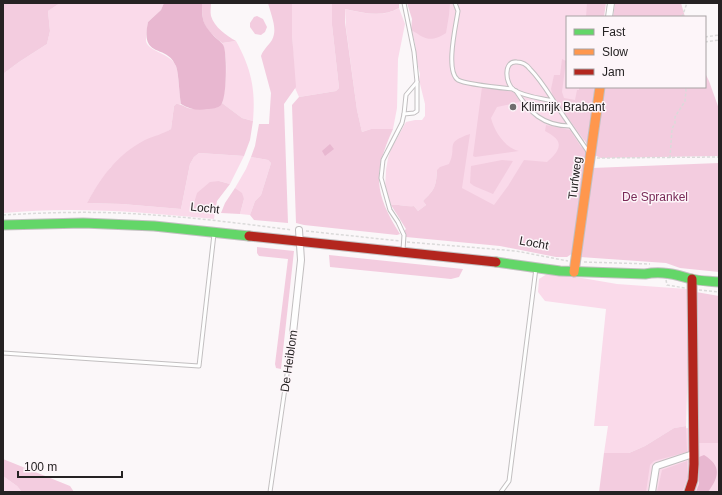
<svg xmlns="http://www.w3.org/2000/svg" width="722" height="495" viewBox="0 0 722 495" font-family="Helvetica,sans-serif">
<rect width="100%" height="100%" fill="#fbf7f9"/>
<g fill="#fadaea">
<path d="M60,3H164L161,10L148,22C147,28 146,35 146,41C148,52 171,53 176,66C179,74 179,94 181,104H176L174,106L171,129L111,167L94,191L87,203L122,204L181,209L190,164L194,157L199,153L244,156L230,184L219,181L193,210L215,212L214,219C144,212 74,206 3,213V74L19,62L47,44L50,31L48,11Z"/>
<polygon points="292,3 332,3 332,25 339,88 336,91 299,97 295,88 292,34"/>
<path d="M414,3H604L602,17H567V87H592L582,154L540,246L437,170C436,187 435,189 423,201L426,205L418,211L414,206C406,207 399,204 391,205L385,190L386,170L388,158L391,149L406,122L415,120H422L425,116V104L419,80L420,74L417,63L415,43L411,30L420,35Z"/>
<path d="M399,8L405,24L398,59L397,108L393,129H371L362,132L357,110L346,28L345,9C363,13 382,18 399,8Z"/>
<path d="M236,41C251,68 256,90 253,121L242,118L222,103C226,89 229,56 222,43Z"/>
<polygon points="251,157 268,160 271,163 261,195 255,201 250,215 240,214 244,199 235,188 246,169"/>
<polygon points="547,274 576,277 617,284 687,289 690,293 686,426 674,428 645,446 629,453 604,453 608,426 594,426 606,309 545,301 538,292 539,279"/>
<polygon points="688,428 700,431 719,429 719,492 601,492 630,455 675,430"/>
<polygon points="3,476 17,486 22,492 3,492"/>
</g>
<g fill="#f3ccdf">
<polygon points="3,3 60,3 48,11 50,31 47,44 19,62 3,74"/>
<path d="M202,3H211C211,7 210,12 211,16C214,27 227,36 236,41L222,43C205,28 202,27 202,3Z"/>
<path d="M268,3H292V34L296,87L284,104L288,223L254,220L250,215L255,201L261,195L271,163L268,160L251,157L255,146L259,124H269L271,93L261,56C263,50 268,46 272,40C278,29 271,15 268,3Z"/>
<path d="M332,3H399V8C382,18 364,13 345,9V22L357,110L362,132L371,129H393C373,173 374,193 400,234L397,235L304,225L296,223L292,105L299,97L336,91L339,88L332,25Z"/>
<path d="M407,3H450L449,15L446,33C430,43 426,39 411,30L412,19Z"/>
<polygon points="587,3 606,3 604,17 586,17"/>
<polygon points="615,3 681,3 685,17 613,17"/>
<polygon points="257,16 263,19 267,27 265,32 261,35 255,34 250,27 250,23 254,17"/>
<polygon points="562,59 566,61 562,92 564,98 575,100 577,90 579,90 579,87 595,87 587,144 553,97 551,89 554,75 560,75"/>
<polygon points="705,73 709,81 719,109 719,156 601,158 594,155 604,87 705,87"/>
<path d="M482,87L514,92L520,102L497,107L491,118C494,131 506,149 519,151L475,157L473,156Z"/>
<path d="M222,103L242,118L253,121L250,140L244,156L199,153L194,157L190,164L181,209L122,204L87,203C101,177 118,154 145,140C154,136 163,134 171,129L174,106L176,104C181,104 183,106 188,108C196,110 217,109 222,103Z"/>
<path d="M546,125L570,130L581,147L583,148L586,152L573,253L567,257H556L500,246L406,237L403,232L406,229L391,205C399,204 406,207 414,206L418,211L426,205L423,201C435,189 436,187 437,170L440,167L449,164C458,146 443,143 470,134L462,188L494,205L508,186L524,160L547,162C554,156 566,145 553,136C551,134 548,133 545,131Z"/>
<polygon points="502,160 513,161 493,194 474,186 470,183 471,166"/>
<polygon points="719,163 719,272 680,268 666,263 580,257 592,168"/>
<polygon points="219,181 230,184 217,201 215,212 192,210 197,193 210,182"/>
<polygon points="235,188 242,193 244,199 240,214 221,213 225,203"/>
<polygon points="257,247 294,251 281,369 276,368 275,364 288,259 259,256 257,253"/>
<polygon points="329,255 463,269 459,277 451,279 330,267"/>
<polygon points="696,292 719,296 719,443 697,443"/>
<polygon points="686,426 687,452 654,461 650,465 646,492 599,492 604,453 629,453 645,446 674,428"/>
<polygon points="3,459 70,486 74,492 22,492 17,486 3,476"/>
<polygon points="687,461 688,477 682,492 657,492 662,470"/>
</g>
<g fill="#e8b7d0">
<path d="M164,3H202C202,21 203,25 216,38C219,41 223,43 224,47C227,56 227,98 221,105C218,108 212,109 207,109C198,111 189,109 181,104C179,94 179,74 176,66C167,43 140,60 148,22L161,10Z"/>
<polygon points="330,144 334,149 325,156 322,151"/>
<path d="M704,455C722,466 719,477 708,492H696L699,484V457Z"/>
</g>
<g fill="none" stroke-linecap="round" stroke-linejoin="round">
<defs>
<g id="lane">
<path d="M455,3L458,11C456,25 445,71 458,80C465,84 503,88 513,89"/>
<path d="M516,91C529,112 543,126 570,126"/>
<path d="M553,101C541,98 525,97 514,90C505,84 503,60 517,62C522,62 527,65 530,69C542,81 550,96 559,109C569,124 579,138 589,153"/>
<polyline points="404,114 406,95 417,82"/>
<polyline points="403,250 404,235 398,222 390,210 381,178 383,160 402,123 404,114 414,113 417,111 417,82 414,52 404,3"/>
<polyline points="3,353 199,366 214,234"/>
<polyline points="270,492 293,333"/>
<polyline points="501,492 509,481 536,268"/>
</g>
<g id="street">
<polyline points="609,17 611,3"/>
<polyline points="293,333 301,260 299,230"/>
<polyline points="652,492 656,467 657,466 693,454"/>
</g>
<g id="fast">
<polyline points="3,225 83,223 154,226 249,236"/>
<path d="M496,262L560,271L645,274C661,271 675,274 691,279C700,281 710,281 719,282"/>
</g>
<polyline id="slow" points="574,272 600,87"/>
<g id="jam">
<polyline points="249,236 496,262"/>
<polyline points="689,492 693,480 694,464 692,279"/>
</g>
</defs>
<use href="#lane" stroke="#c2bfc0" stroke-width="5"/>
<use href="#street" stroke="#c2bfc0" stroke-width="8"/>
<use href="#fast" stroke="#c2bfc0" stroke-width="11"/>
<use href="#slow" stroke="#c2bfc0" stroke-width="11"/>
<use href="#jam" stroke="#c2bfc0" stroke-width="11"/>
<g stroke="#dbdada" stroke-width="1.5" stroke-dasharray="3 2" stroke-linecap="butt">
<polyline points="682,17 687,3"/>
<polyline points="705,37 719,35"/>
<polyline points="705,42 719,40"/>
<polyline points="597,158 719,157"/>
<polyline points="670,158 672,129 675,123 675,117 685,101 686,90 685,87"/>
<path d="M3,215C53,212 103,211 153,215C199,218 246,224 292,230"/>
<polyline points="306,231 400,241"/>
<polyline points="407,242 516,251 568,261"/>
<polyline points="584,262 650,264"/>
<polyline points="666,280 667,285 685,288"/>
<polyline points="699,290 719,292"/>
</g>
<use href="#lane" stroke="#fefefe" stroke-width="3"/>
<use href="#street" stroke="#fefefe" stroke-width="6"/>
<use href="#fast" stroke="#63d668" stroke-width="9"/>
<use href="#slow" stroke="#ff974d" stroke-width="9"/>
<use href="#jam" stroke="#b3261e" stroke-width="9"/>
</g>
<circle fill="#706d6e" stroke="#fdf5f9" stroke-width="1.5" cx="513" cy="107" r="4"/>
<g text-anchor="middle" stroke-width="3" stroke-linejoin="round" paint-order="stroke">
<g font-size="12" fill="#252223" stroke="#fdf5f9" text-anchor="start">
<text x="521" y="111">Klimrijk Brabant</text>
</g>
<g font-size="12" fill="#252223" stroke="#fdf5f9">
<text transform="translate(575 178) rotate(-83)" y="4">Turfweg</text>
<text transform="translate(205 208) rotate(6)" y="4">Locht</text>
<text transform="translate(534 243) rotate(11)" y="4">Locht</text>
<text transform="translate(289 361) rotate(-82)" y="4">De Heiblom</text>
</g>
<g font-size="12" fill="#792a57" stroke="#fdf5f9">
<text x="655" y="201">De Sprankel</text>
</g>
</g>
<rect width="722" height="495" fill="none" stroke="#252223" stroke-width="8"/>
<rect x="566" y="16" width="140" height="72" fill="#fdf5f9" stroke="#a7a1a3"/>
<rect x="574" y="29" width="20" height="6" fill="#63d668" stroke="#a7a1a3"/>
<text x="602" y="36" font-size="12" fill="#252223">Fast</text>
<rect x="574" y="49" width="20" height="6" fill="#ff974d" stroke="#a7a1a3"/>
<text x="602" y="56" font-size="12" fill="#252223">Slow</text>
<rect x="574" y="69" width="20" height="6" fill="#b3261e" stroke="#a7a1a3"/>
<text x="602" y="76" font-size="12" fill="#252223">Jam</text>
<path d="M18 471v6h104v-6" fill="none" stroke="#252223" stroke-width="2"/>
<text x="24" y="471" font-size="12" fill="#252223" stroke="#fdf5f9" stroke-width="3" paint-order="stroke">100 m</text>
</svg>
